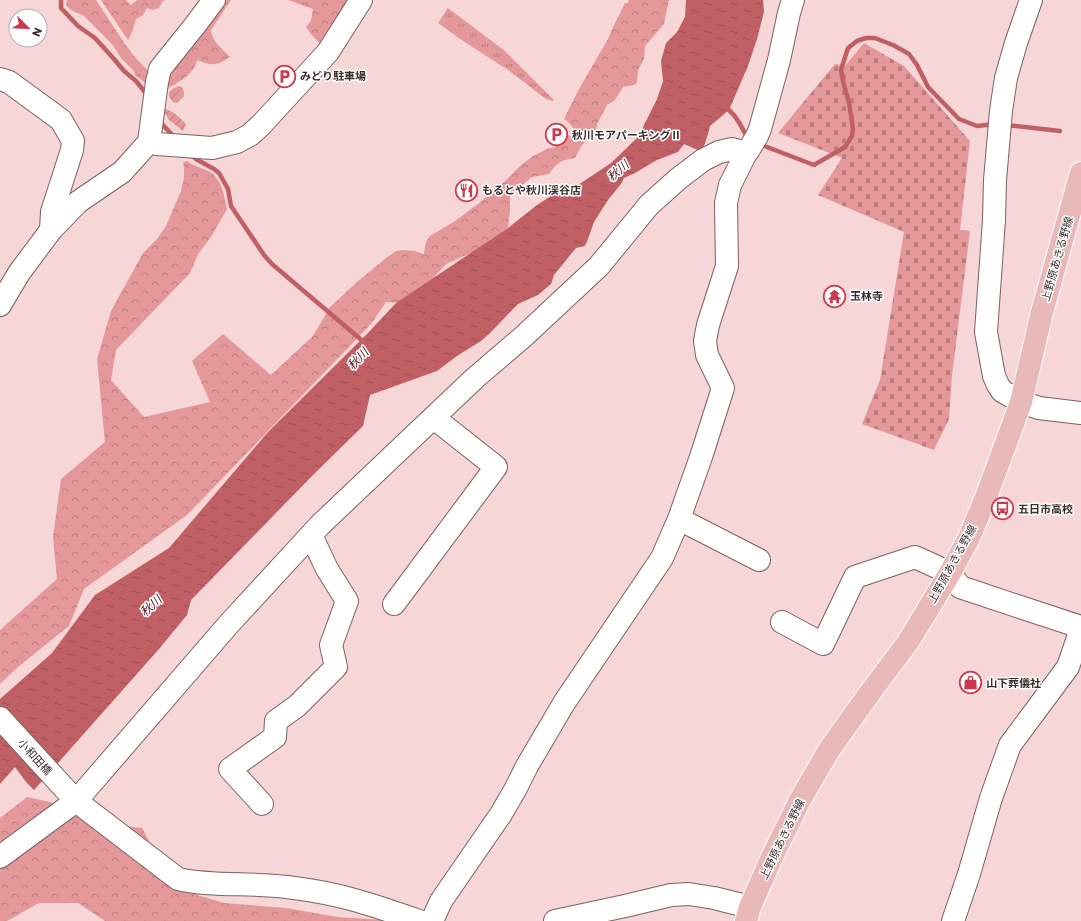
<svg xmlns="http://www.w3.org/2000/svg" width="1081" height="921" viewBox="0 0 1081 921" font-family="Poppins,'Noto Sans JP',sans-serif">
<defs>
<pattern id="grass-tufts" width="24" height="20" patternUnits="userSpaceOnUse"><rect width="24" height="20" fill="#e49899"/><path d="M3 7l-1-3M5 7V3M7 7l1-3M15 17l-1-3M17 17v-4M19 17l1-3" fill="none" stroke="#ba7c7d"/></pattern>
<pattern id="forest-crowns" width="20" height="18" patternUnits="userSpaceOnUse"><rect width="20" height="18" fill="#e49899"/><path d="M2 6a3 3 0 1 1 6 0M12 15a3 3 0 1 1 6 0" fill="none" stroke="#ba7c7d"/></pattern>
<pattern id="cemetery-stones" width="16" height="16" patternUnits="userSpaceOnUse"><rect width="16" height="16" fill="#e49899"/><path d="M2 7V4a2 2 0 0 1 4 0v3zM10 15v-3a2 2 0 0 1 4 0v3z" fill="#ba7c7d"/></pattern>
<pattern id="garden-furrows" width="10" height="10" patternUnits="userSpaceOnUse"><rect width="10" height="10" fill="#e49899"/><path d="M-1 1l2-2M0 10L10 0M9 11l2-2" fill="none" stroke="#ba7c7d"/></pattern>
<pattern id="water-ripples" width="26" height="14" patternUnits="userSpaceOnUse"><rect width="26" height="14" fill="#c06065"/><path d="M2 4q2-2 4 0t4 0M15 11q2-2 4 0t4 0" fill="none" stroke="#9d5054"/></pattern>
</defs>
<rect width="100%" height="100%" fill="#f6d6d6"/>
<g fill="url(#grass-tufts)">
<polygon points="448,8 505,51 554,100 552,101 546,99 508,70 463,41 438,23"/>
<polygon points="112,44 122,48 125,44 134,56 152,75 150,93 144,82 135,75 134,71 121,58"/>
</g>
<g fill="url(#forest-crowns)">
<polygon points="67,0 96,0 125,44 122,48 112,44 84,16 71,10 66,5"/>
<path d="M101,0H126L131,5L137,0H166L163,1L159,8L153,10L147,8L143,15L136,19C133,28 133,32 128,40Z"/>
<path d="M220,0H231L211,30C212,42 222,48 230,57C216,66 212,66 197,60C194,75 178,82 167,89L162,79Z"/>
<polygon points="288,0 357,0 325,49 311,34 306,27 311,21 313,9"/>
<path d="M629,0H669L664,24L645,46L644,59L638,70L637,83L633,85L623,87L615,100L607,105L597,124L596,132L582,145L575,158C561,160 558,162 549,174L532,177L510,195V211L508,228L473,252L446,264L420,292L403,303L386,302L371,324L187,515L84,589L69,626L18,667L0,684V630L57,579L53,537L61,479L105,442L97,359L111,311L143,253L157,239L166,226L181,191L184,178V167L183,162L187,161C194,166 202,168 210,172C222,179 224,196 227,209L211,237L198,254L190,273L116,350L111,380L144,417L210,402L192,361L223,334L271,375L313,336L330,307L357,282L386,258L396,251L404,250L414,251L424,254C425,247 425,241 430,236L455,221L478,204L504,182L520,166L533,156L549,148H554L562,138L568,135L573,137L577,132L567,121L564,119L579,89L608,39L614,25L625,3L627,4Z"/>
<polygon points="27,797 50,802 89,822 142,828 174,888 224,903 287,908 337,917 383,920 386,921 105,921 78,903 39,903 7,921 0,921 0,818"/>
</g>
<polygon fill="url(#cemetery-stones)" points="864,43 904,66 970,141 960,230 970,231 952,375 949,419 934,450 862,424 880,380 904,232 818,195 842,158 778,133 835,64 845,66"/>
<g fill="url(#garden-furrows)">
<polygon points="179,86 182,87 184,92 184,96 177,103 173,102 169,97 169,92 174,88"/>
<path d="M162,108C174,111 178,116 186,124L183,131L169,120Z"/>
</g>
<polygon fill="url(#water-ripples)" points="686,0 763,0 764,12 757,39 748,66 729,110 710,126 708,134 704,146 698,150 684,144 678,152 657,160 635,173 624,178 621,184 608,200 594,222 588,239 585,246 576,248 554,275 551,284 538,295 518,304 490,333 481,341 457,356 437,371 370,395 363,426 315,473 191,600 187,615 159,649 34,790 26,782 15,767 0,784 0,699 52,653 95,595 169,548 268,432 367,334 396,303 508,228 537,205 557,192 568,193 581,183 611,163 638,137 657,99 663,81 661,61 666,43 677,32 685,17"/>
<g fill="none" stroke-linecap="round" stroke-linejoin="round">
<g stroke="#c06065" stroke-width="4.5">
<polyline points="61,0 61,8 78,26 95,38 114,59 124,71 136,81 148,96"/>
<path d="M725,107C736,114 742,128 748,139"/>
<polyline points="160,120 162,124 176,139"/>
<polyline points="1006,125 1060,131"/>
<polyline points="759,144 814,165 845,147 852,136 853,129 849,103 843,81 841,70 848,48 857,41 866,38 875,38 893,45 909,54 917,65 928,87 959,119 977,126 995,124"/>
<polyline points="191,155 196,159 214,169 219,173 228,189 231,206 264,255 272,264 365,343"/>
</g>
<defs>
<g id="minor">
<polyline points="1031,0 1016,43 1006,78 1001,111 995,180 994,220 986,332 994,376 998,385 1002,391 1021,402 1039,408 1081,413"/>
<polyline points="0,79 9,82 61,120 73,141 72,150 52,212 51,230"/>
<polyline points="149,142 157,144 212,148 237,142 250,135 261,125 328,52 361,0"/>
<polyline points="0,305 19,273 51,230 78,202 122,172 149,142 157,82 160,69 196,24 214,0"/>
<polyline points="679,519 759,560"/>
<polyline points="394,604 496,467 434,418"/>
<polyline points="782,622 823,644 855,577 915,557 950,573 960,587 1023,608 1081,627"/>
<path d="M0,718L76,801L178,879C213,887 251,882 287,887C311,890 335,894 358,901C379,907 399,914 419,921"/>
<polyline points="262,804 230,769 275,737 276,721 297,706 336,667 331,645 347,601 327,569 311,535"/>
<polyline points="0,857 76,801 228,625 320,525 475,378 524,336 599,266 649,205 678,179 703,160 719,152 732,149 746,153"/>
<polyline points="432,921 441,901 501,814 515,790 527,766 564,703 662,558 679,519 701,457 723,388 707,355 705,341 708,325 727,266 726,203 730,185 746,153 748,151 757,136 760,129 779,60 789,13 793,0"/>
<polyline points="555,921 625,906 671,895 689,894 714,898 750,907"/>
<polyline points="953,921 969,874 991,798 1010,745 1068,667 1081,629"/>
</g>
<polyline id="major" points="746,921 750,907 772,857 800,800 829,750 869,694 908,642 950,573 969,538 988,492 1021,402 1042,312 1081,173"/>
</defs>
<use href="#minor" stroke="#7c6161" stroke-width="24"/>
<use href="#major" stroke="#fff" stroke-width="24"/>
<use href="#minor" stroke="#fff" stroke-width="22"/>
<use href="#major" stroke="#e9b8b9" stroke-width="22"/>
</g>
<defs>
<symbol id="parking-ring" viewBox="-11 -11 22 22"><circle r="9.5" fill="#fff" stroke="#ca3a4c" stroke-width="1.5"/><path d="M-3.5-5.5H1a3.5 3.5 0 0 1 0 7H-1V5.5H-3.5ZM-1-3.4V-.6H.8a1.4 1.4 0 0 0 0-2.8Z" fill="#ca3a4c"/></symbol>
<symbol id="restaurant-ring" viewBox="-11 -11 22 22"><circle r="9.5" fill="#fff" stroke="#ca3a4c" stroke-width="1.5"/><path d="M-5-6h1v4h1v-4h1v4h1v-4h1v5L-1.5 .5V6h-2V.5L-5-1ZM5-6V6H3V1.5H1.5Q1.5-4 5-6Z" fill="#ca3a4c"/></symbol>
<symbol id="temple-ring" viewBox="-11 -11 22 22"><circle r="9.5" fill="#fff" stroke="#ca3a4c" stroke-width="1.5"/><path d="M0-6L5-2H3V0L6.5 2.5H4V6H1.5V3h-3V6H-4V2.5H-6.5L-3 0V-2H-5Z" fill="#ca3a4c"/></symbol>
<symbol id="bus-ring" viewBox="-11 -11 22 22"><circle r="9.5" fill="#fff" stroke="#ca3a4c" stroke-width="1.5"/><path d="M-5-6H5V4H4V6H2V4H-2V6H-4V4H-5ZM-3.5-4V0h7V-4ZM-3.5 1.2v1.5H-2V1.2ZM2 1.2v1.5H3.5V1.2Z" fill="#ca3a4c"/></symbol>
<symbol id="shop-ring" viewBox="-11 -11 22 22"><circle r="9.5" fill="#fff" stroke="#ca3a4c" stroke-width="1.5"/><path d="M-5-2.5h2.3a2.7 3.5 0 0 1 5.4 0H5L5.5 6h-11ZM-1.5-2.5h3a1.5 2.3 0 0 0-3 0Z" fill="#ca3a4c"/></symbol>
</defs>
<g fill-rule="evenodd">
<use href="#parking-ring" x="272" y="64" width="25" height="25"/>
<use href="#parking-ring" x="544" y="122" width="25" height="25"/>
<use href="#restaurant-ring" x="454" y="178" width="25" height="25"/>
<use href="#temple-ring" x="822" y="284" width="25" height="25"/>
<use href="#bus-ring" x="990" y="496" width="25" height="25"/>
<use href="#shop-ring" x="958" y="670" width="25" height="25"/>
</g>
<g text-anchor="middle" stroke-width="3" stroke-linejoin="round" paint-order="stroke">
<g font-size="11" font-weight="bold" fill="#392d2d" stroke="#fff" text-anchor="start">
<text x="300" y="80">みどり駐車場</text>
<text x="572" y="139">秋川モアパーキングⅡ</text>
<text x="482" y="194">もるとや秋川渓谷店</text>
<text x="850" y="300">玉林寺</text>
<text x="1018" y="513">五日市高校</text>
<text x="986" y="687">山下葬儀社</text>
</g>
<g font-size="11" fill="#392d2d" stroke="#fff">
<text transform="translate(1057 259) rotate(-74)" y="4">上野原あきる野線</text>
<text transform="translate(952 564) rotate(-61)" y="4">上野原あきる野線</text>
<text transform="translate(35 757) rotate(48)" y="4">小和田橋</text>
<text transform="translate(782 839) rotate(-64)" y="4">上野原あきる野線</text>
</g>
<g font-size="12" font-style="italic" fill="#4e1018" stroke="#fff">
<text transform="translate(618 171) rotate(-40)" y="4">秋川</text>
<text transform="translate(358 359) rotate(-47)" y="4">秋川</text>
<text transform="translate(151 606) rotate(-43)" y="4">秋川</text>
</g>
</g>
<g transform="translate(28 28) rotate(114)"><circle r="19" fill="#ffffff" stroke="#b0abab"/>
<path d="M0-3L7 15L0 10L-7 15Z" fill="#ca3a4c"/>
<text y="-6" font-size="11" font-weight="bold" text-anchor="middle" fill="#392d2d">N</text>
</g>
</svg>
